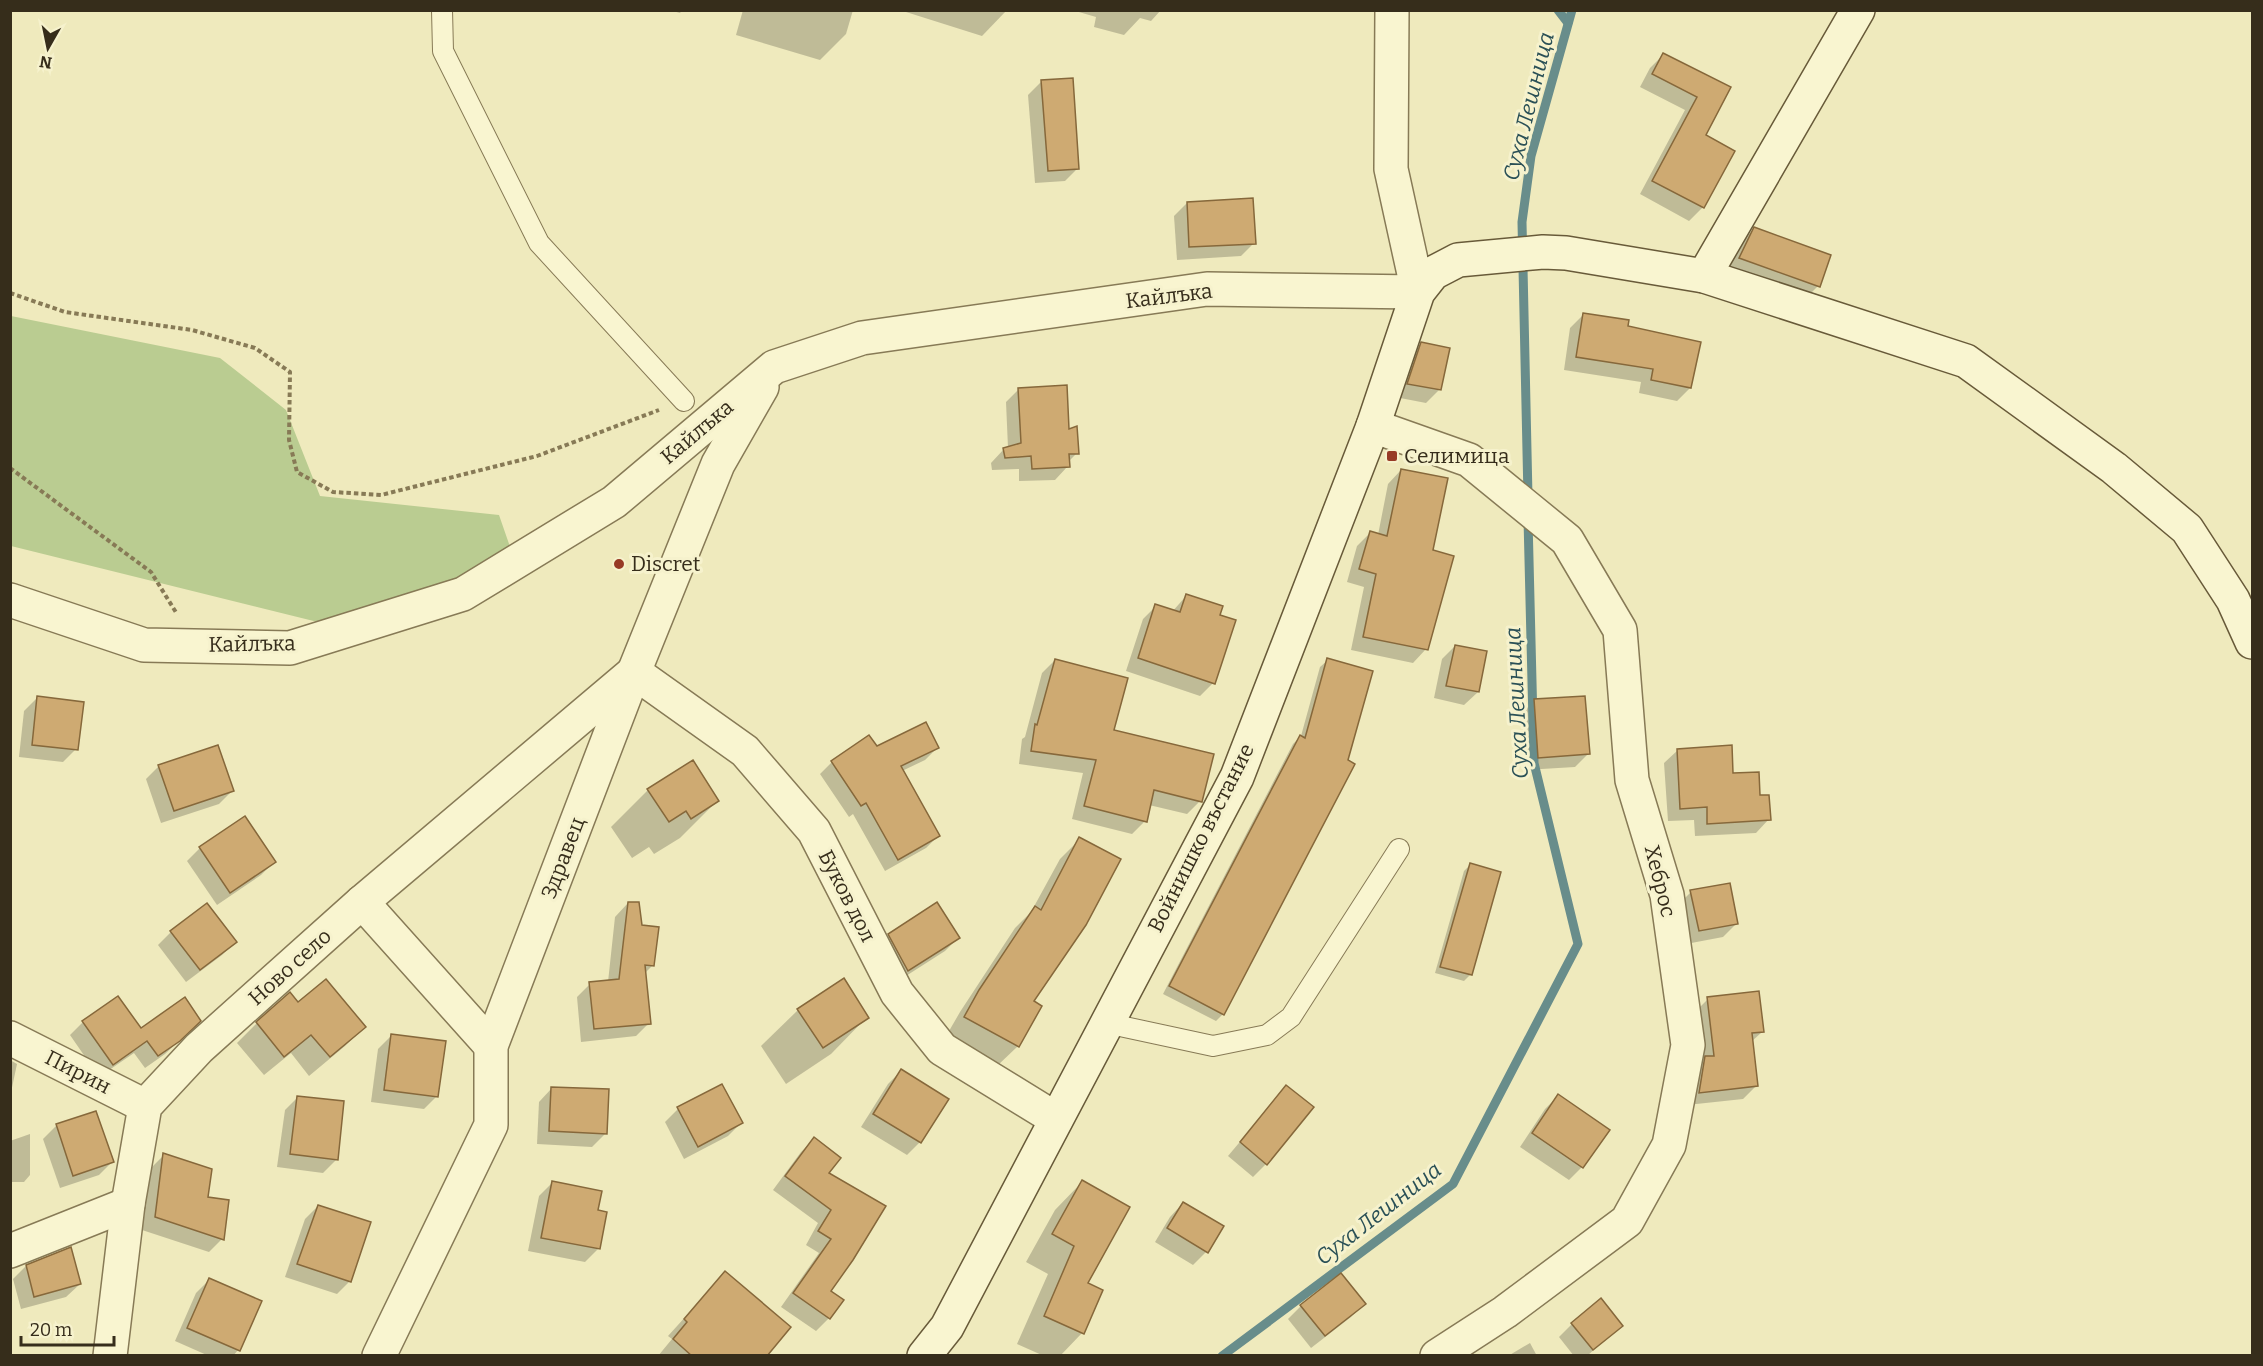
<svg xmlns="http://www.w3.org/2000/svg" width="2263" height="1366" viewBox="0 0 2263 1366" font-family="Bitter,serif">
<rect width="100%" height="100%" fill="#efeabd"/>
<polygon fill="#bacc91" points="11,316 220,358 286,410 320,496 499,515 515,561 350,630 11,546"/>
<g fill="#0003">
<polygon points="669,10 682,10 680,13"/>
<polygon points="743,10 853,10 846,34 820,60 736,35"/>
<polygon points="906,10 1007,10 982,36 906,12"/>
<polygon points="1072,10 1161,10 1151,21 1140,18 1124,35 1094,27 1096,17"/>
<polygon points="1663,55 1729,88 1704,136 1733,151 1703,207 1689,221 1640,194 1685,110 1640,87 1650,68"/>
<polygon points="1041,82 1078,168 1065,181 1035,183 1028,95"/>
<polygon points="1187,203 1254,243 1241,256 1177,260 1174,216"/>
<polygon points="1754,229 1818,286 1805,299 1727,272 1741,242"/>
<polygon points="1583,315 1626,327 1690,388 1677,401 1639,393 1641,382 1564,370 1570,328"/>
<polygon points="1421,344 1439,390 1426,403 1395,397 1408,357"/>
<polygon points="1019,389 1068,431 1077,453 1068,462 1068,466 1055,480 1019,481 1019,469 992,470 991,463 1004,449 1008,448 1006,402"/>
<polygon points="1401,470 1431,551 1426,649 1413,663 1351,650 1364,587 1347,582 1357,546 1370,533 1378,535 1388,484"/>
<polygon points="1186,596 1218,616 1213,683 1200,696 1126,671 1143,619 1156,606 1172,612"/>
<polygon points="1455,646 1478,692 1464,705 1434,698 1442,659"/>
<polygon points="1055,660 1113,731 1200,801 1187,814 1149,805 1145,821 1132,834 1072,819 1083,773 1019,764 1022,739 1025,737 1042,673"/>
<polygon points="1328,660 1371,672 1223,1014 1216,1021 1163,994 1293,744 1301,736 1320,667"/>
<polygon points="37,698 76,749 63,762 19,757 24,711"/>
<polygon points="1534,701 1588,754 1575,767 1525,770 1521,714"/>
<polygon points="876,748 937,748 925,760 902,771 938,836 926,848 885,871 853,814 849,817 820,774 832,762"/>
<polygon points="1678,750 1732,775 1759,797 1769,819 1756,833 1695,836 1694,820 1668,821 1664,763"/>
<polygon points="159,766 232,791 219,804 161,823 146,779"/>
<polygon points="648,790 717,801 680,838 654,854 649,847 632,858 611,827"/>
<polygon points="1080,839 1032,1002 1040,1006 1017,1047 997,1066 945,1038 960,1012 1015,928 1031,912 1060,859"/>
<polygon points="200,848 274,862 261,875 217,905 187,861"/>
<polygon points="1470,865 1499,873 1470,975 1464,981 1435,973 1464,871"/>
<polygon points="1691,892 1736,924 1723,937 1686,944 1678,905"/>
<polygon points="628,903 640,926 653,965 645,973 649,1023 636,1036 581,1042 577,997 590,984 608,982 615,917"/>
<polygon points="207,905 235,942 222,955 186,982 158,945 171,932"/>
<polygon points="889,935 958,938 945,951 895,983 876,948"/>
<polygon points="1708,999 1762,1032 1751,1042 1756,1086 1743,1099 1687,1105 1695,1012"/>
<polygon points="298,1004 364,1027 345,1046 309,1076 291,1053 264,1075 237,1043 257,1023"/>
<polygon points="798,1010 867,1017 831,1054 786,1084 761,1046"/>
<polygon points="83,1022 140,1030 186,1034 165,1054 145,1068 134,1053 99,1077 70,1035"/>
<polygon points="392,1035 437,1096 424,1109 371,1102 378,1049"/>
<polygon points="10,1060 17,1064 10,1097"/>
<polygon points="901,1071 947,1100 920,1142 907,1155 861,1127 888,1084"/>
<polygon points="1286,1087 1266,1164 1253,1177 1228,1156"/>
<polygon points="552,1088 605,1134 592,1147 537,1144 539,1102"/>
<polygon points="1558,1096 1582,1167 1569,1180 1520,1147 1545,1109"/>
<polygon points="298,1097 336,1160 323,1173 277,1167 285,1110"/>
<polygon points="678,1109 741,1123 728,1136 684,1159 665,1122"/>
<polygon points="95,1113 112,1162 99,1175 60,1188 43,1139 56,1126"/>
<polygon points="30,1134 30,1175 24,1182 10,1182 10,1141"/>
<polygon points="814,1139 827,1174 884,1207 829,1291 829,1318 816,1331 781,1307 819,1253 806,1245 818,1223 773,1190 801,1152"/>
<polygon points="164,1155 206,1199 222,1239 209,1252 142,1230 151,1168"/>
<polygon points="1082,1182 1086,1284 1082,1333 1060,1356 1044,1356 1017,1344 1048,1274 1026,1262 1055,1210"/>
<polygon points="552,1183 598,1249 585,1262 528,1251 539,1196"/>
<polygon points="1183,1203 1222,1227 1206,1252 1193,1265 1155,1242 1170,1217"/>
<polygon points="318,1206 350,1281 337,1294 285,1277 305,1219"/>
<polygon points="26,1266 80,1284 66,1297 21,1309 13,1279"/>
<polygon points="725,1273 765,1356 658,1356 672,1339 668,1336"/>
<polygon points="209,1280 238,1350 233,1356 209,1356 175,1341 196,1293"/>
<polygon points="1364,1304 1351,1317 1311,1348 1288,1319 1301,1306"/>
<polygon points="1572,1324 1621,1325 1587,1356 1574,1356 1559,1337"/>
<polygon points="1530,1343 1537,1356 1508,1356"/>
</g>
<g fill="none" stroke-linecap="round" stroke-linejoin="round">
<g stroke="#688d8b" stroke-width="9">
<polyline points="1558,10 1568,23"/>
<polyline points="1528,497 1522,222 1531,156 1572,10"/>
<polyline points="1222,1356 1453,1184 1578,944 1534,763 1528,519"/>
</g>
</g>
<g fill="#ceaa72" stroke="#86683b" stroke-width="1.5">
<polygon points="1663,53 1731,87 1706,135 1735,151 1704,208 1652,181 1697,97 1652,74"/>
<polygon points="1073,78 1079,169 1048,171 1041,80"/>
<polygon points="1253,198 1256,244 1189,247 1187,202"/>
<polygon points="1754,227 1831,255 1820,287 1739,258"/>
<polygon points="1583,313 1629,320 1628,326 1701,342 1691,388 1651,380 1653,369 1576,357"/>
<polygon points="1421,342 1450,348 1441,390 1407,384"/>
<polygon points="1067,385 1069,429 1077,426 1079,454 1069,454 1070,467 1032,469 1031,456 1005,458 1003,448 1021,443 1018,388"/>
<polygon points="1401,469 1448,478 1433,550 1454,556 1428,650 1363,637 1376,574 1359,569 1370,531 1387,536"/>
<polygon points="1186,594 1223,606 1220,615 1236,620 1215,684 1138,658 1155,604 1180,612"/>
<polygon points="1455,645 1487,651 1479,692 1446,686"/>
<polygon points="1327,658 1373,671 1348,760 1355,764 1224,1015 1169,986 1300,735 1305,738"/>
<polygon points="1055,659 1128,678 1114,730 1214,754 1202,802 1154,790 1147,822 1084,806 1096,760 1031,751 1035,724 1037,725"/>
<polygon points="37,696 84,702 78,750 32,745"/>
<polygon points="1585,696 1590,754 1538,758 1534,699"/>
<polygon points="926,722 939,748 901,766 940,836 898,860 866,803 861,806 831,761 869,735 877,746"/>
<polygon points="218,745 234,791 174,811 158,765"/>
<polygon points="1732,745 1733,773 1759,772 1760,795 1769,795 1771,820 1707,824 1707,807 1680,809 1677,749"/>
<polygon points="693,760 719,801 691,819 686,811 669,822 647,789"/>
<polygon points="245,816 276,862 230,893 199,847"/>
<polygon points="1079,837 1121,859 1086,925 1034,1001 1042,1006 1019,1047 964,1017 979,990 1035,906 1041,910"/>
<polygon points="1470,863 1501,872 1472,975 1440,967"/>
<polygon points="1730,883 1738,924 1699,931 1690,890"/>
<polygon points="628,902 639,902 642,925 659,927 654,966 645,965 651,1024 594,1029 589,982 619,979"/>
<polygon points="937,902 960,938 908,971 888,934"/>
<polygon points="207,903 237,942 200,970 170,931"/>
<polygon points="844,978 869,1018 823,1048 797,1009"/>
<polygon points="326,979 366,1027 330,1057 311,1035 284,1057 256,1022 290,992 298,1002"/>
<polygon points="1759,991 1764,1032 1752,1033 1758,1086 1699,1093 1705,1056 1714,1056 1707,997"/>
<polygon points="118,996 141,1028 185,997 201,1021 180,1041 158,1056 147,1041 113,1065 82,1021"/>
<polygon points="391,1034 446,1041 438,1097 384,1090"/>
<polygon points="901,1069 949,1099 921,1143 873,1114"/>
<polygon points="722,1084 743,1123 698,1147 677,1107"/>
<polygon points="1286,1085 1314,1107 1267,1165 1240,1142"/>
<polygon points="551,1087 609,1089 607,1134 549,1131"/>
<polygon points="1558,1094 1610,1130 1583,1168 1532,1133"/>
<polygon points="297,1096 344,1101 338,1160 290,1154"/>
<polygon points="96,1111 114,1162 73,1176 56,1124"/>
<polygon points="814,1137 841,1158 829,1173 886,1206 853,1260 831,1291 844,1300 830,1319 793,1293 831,1239 818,1231 831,1210 785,1176"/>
<polygon points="163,1153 212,1169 208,1197 229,1200 224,1240 155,1217"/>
<polygon points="1082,1180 1130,1207 1088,1283 1103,1290 1084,1334 1044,1316 1074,1246 1052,1234"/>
<polygon points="552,1181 602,1191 598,1210 607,1212 600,1249 541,1238"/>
<polygon points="1183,1202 1224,1226 1208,1253 1167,1228"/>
<polygon points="318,1205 371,1222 351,1282 297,1264"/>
<polygon points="71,1247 81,1284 34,1297 26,1265"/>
<polygon points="725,1271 791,1327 767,1356 692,1356 673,1339 687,1322 684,1319"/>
<polygon points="1341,1273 1366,1304 1325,1336 1300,1305"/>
<polygon points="209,1278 262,1301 240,1351 187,1328"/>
<polygon points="1601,1298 1623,1326 1593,1350 1571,1323"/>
</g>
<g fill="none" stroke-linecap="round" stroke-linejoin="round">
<defs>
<g id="lane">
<polyline points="442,10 443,51 539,243 684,401"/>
<polyline points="1106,1023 1213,1046 1267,1035 1291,1017 1399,849"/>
</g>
<g id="street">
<polyline points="1373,426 1469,460 1567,540 1620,630 1632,780 1667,895 1688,1045 1669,1145 1627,1221 1505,1312 1437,1356"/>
<polyline points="10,600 144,645 290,648 463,594 614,502 774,367 862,338 1207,289 1418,292 1391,169 1392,10"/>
<polyline points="362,902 491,1046"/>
<polyline points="10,1038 145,1106"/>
<polyline points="10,1251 128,1204"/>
<polyline points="110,1356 128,1204 145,1106 199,1048 362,902 634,672 745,751 814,831 897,993 942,1049 1056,1119"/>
<polyline points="379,1356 491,1125 491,1046 634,672 718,464 762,387"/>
</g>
<g id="secondary">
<polyline points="1704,276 1858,10"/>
<polyline points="924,1356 947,1327 1237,777 1373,426 1418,292 1433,273 1458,260 1543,252 1566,253 1704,276 1966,361 2114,468 2187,529 2233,600 2252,642"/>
</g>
</defs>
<use href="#lane" stroke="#877a56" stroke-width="22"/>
<use href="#street" stroke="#877a56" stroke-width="36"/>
<use href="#secondary" stroke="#685a39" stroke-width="36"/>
<g stroke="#877a56" stroke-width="4" stroke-dasharray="4.5 3" stroke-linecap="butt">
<polyline points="10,293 65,312 192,330 255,348 290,372 289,440 297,472 333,492 381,495 537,456 659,410"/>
<polyline points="10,468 151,572 177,614"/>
</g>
<use href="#lane" stroke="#f9f5d0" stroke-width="20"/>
<use href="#street" stroke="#f9f5d0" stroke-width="33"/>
<use href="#secondary" stroke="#f9f5d0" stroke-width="33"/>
</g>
<g fill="#973a25" stroke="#f6f2cd" stroke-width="2">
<rect x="1386" y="450" width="12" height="12" rx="3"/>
<circle cx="619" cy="564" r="6"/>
</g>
<g text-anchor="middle" stroke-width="6" stroke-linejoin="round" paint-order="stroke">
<g font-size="21" fill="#362d1b" stroke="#f6f2cd">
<text transform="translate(1169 296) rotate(-7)" y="7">Кайлъка</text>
<text transform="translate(697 432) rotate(-40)" y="7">Кайлъка</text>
<text transform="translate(252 644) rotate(-1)" y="7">Кайлъка</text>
<text transform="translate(1201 838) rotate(-63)" y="7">Войнишко въстание</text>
<text transform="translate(563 858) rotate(-69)" y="7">Здравец</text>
<text transform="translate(1660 881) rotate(76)" y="7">Хеброс</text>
<text transform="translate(847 896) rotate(63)" y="7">Буков дол</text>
<text transform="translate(290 967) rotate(-42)" y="7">Ново село</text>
<text transform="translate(78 1072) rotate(27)" y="7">Пирин</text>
</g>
<g font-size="21" fill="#362d1b" stroke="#f6f2cd" text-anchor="start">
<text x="1404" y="463">Селимица</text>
<text x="631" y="571">Discret</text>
</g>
<g font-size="22" font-style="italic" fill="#2a5056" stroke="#f6f2cd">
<text transform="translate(1528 106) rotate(-76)" y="8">Суха Лешница</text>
<text transform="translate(1516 703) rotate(-93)" y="8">Суха Лешница</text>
<text transform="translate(1378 1213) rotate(-38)" y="8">Суха Лешница</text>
</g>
</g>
<rect width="2263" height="1366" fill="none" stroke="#362d1b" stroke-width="24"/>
<g transform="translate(48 48) rotate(189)" stroke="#f6f2cd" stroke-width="4.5" paint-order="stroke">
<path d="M0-4.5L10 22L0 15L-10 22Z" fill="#362d1b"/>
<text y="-9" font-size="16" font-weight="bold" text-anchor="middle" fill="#362d1b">N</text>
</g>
<path d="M21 1336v9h93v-9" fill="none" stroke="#362d1b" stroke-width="3"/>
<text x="30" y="1336" font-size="18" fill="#362d1b" stroke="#f6f2cd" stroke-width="4.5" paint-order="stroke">20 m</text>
</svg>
